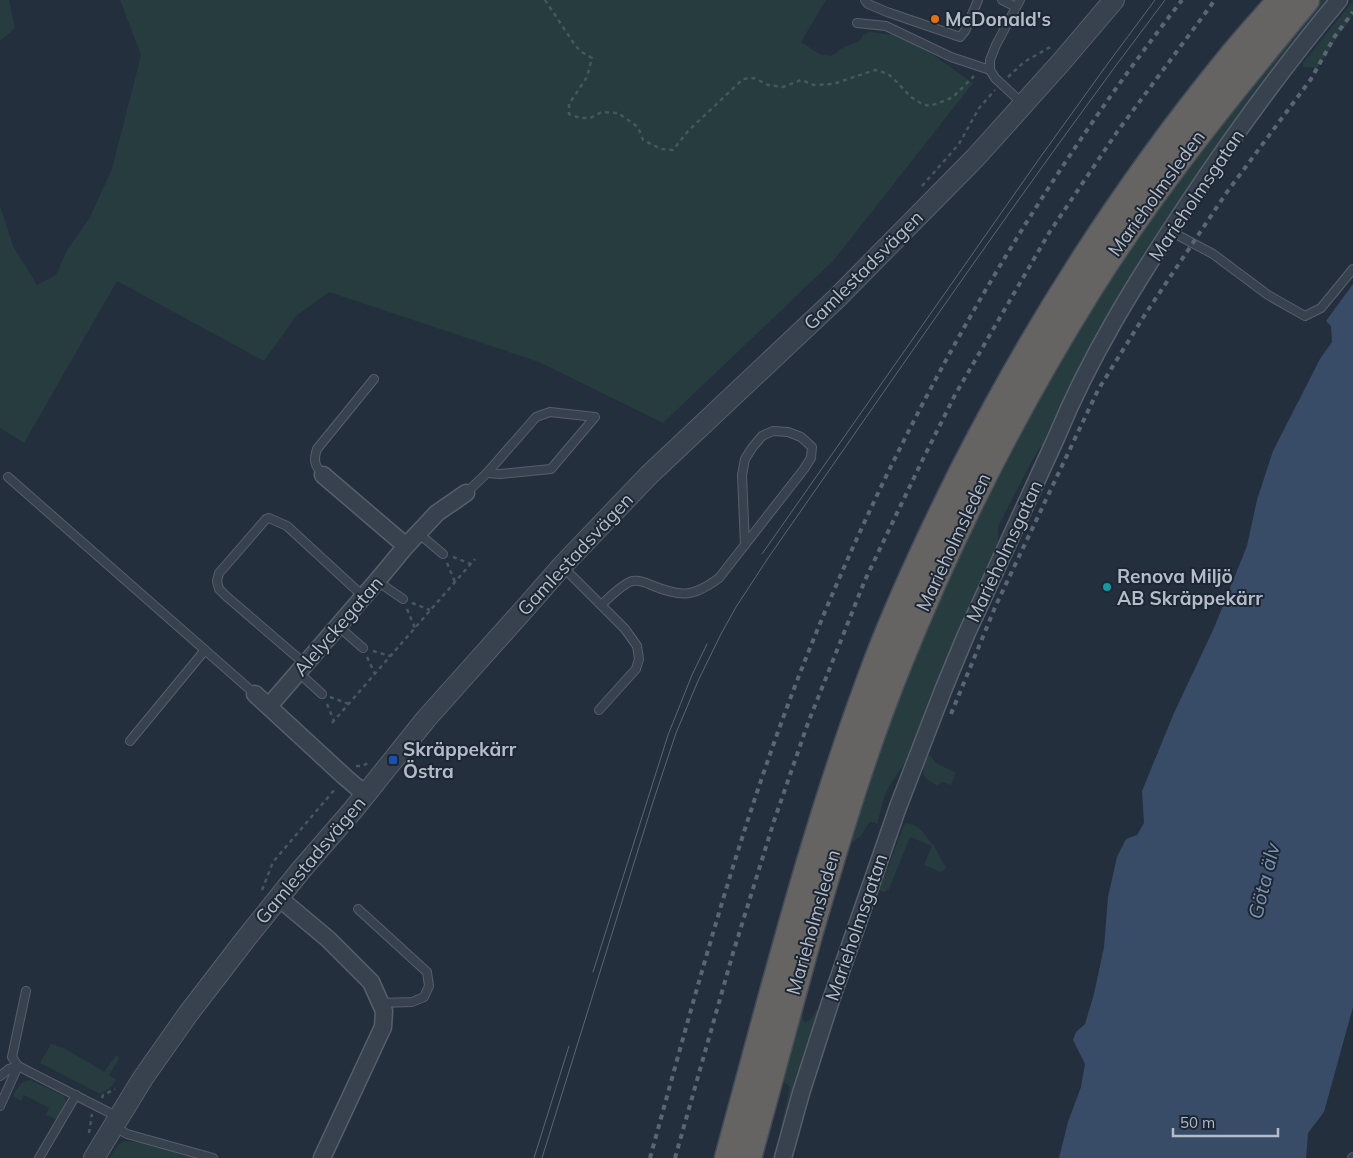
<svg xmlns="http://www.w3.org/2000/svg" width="1353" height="1158" viewBox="0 0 1353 1158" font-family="Mulish,sans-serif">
<rect width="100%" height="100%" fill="#242f3e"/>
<g fill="#263c3f">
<polygon points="0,0 9,0 15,28 0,41"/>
<polygon points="120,0 826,0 801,42 819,54 831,56 836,53 840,49 860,41 863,35 870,32 902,36 916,43 973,83 834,260 663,423 539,362 329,292 296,316 264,361 117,281 24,443 0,428 0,206 13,246 37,285 56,275 67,250 89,219 112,169 141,55"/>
<path d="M1318,0H1328C1261,85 1195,171 1138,263C1103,322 1074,384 1044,445L1040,447L1032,461L1000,523L998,528V542L959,631L908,758C902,769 892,779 887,791C882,801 880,814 877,825L876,823L870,822L868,824L861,836L851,843L883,734L979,503L1082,319L1193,155Z"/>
<polygon points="1353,1 1353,16 1343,29 1317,68 1303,67 1303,63"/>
<path d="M930,755L936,763L956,773L951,785L943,782L939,783L938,786L925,778C921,770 924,763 928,756Z"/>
<path d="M905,823C919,824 924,833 932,844H933L946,868L941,872L924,865L932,846L910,837L889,889L884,892L879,890Z"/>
<path d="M798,1010L802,1011L803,1021L806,1022C812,1020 813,1016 816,1010L818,1011L782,1132L780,1131L790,1087L784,1082L783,1083L762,1158H758Z"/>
<polygon points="51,1044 64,1048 104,1072 116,1055 119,1059 109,1075 116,1080 111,1087 100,1094 40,1063"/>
<path d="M30,1080L64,1096C69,1105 62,1112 57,1120L46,1115L49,1108L24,1095L21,1101L13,1096C17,1088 20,1081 30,1080Z"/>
<polygon points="125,1141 149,1144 200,1158 109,1158 119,1144"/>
</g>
<polygon fill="#394c67" points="1353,284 1353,1007 1324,1112 1308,1133 1306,1158 1059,1158 1068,1122 1081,1087 1085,1064 1073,1040 1076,1032 1085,1024 1094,994 1104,947 1108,897 1117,857 1126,839 1137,835 1144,823 1142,791 1174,713 1214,628 1247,546 1257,500 1273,451 1320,359 1332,342 1331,326 1326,321"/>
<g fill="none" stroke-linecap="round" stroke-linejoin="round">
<defs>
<g id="service">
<polyline points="865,0 868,4 887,12 960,37 965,31 978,0"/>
<polyline points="1002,0 1016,7"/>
<polyline points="1020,0 996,45 990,60 990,70 995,78 1022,103"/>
<polyline points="857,23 886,26 951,57 990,70"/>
<polyline points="1170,231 1213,254 1268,295 1305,316 1321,308 1353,269"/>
<polygon points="550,412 595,417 551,469 500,474 487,473 536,417"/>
<path d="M323,475C315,466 313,461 317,449L374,379"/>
<polyline points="8,477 255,694"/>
<polyline points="466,493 487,473"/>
<polyline points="418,533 443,554"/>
<polyline points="562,566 625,629 637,646 639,659 636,669 599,710"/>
<polyline points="377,581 403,599"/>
<path d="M601,605C609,598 622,584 632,581C638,580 645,582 651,585C681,597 692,598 719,578L804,469L811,458L812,447L801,437L788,432L773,431L762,436L752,448L745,459L742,475L745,545"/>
<polyline points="338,626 363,648"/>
<polyline points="305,664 226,596 219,589 217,581 219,573 227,564 266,519 269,518 287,526 364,597"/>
<polyline points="298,672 322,694"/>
<polyline points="130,741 205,650"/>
<polyline points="358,909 427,972 429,986 424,997 412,1002 380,1003"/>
<polyline points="0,1076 9,1069 18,1066 118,1117"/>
<polyline points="0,1106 18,1066 12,1057 26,991"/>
<polyline points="115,1127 127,1134 213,1158"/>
<polyline points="39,1158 76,1095"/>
<polyline points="1352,1158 1353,1157"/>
</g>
<g id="minor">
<polyline points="323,475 406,546"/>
<polyline points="255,694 345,777 365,794"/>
<polyline points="269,706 377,581 406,546 437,513 466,493"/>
<polyline points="279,898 328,939 371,982 384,1011 383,1027 322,1158"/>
<path d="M783,1158L801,1093L830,1003L898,807L944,688L966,635L1057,436C1089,358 1134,285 1181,214C1230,140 1282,68 1339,0"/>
</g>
<polyline id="tertiary" points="94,1158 143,1078 188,1014 244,941 301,870 353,810 426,719 459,682 527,606 562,566 649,475 836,299 976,157 1063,60 1114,0"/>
<g id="trunk">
<path d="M728,1158C774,990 816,821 878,659C903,594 933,531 964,469C1038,324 1127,185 1230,59C1246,39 1264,20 1281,0"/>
<path d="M748,1158C768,1084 788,1011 808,938C835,845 862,754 898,665C951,533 1015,407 1090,287C1154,185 1230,92 1306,0"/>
</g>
</defs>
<use href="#service" stroke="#565f6c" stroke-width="10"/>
<use href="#minor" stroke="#565f6c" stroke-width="19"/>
<use href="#tertiary" stroke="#565f6c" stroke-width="22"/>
<use href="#trunk" stroke="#434c59" stroke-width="29"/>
<g stroke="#44595c" stroke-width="2.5" stroke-dasharray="4 4" stroke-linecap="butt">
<polyline points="545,0 575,45 580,51 592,58 587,77 569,104 569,114 580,118 590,118 602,112 618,113 638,127 643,140 661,149 673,150 688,131 743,79 754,78 768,85 783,87 801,80 814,85 833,84 875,70 886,73 892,77 911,97 922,104 930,106 949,99 955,95 974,76"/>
<polyline points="1008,77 1024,62 1052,46"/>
<polyline points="922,186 959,144 979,108 995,90"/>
<polyline points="453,557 471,564"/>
<polyline points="447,563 455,582"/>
<polyline points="412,603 430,610"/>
<polyline points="407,609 415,628"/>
<polyline points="373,651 390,656"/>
<polyline points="367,657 375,674"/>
<polyline points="330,697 349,704"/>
<polyline points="327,704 334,721"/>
<polyline points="332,723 475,559"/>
<polyline points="356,766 362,766 370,762"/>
<polyline points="262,890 273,862 336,788"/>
<polyline points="102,1098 103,1095 115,1089"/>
<polyline points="89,1133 92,1114"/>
</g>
<use href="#service" stroke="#38414e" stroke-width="8"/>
<use href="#minor" stroke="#38414e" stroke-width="16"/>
<use href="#tertiary" stroke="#38414e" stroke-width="20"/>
<use href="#trunk" stroke="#656462" stroke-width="26"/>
<g stroke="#5a6575" stroke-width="1">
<polyline points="762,554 1039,159 1106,66 1155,0"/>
<polyline points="593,972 668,735 692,675 707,644"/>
<polyline points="534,1158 569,1046"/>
<path d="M542,1158L653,802L676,733L698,681L721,634L736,607L768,558C899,371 1027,182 1165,0"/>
</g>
<g stroke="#5a6575" stroke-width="4" stroke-dasharray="5 5" stroke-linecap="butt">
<polyline points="951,714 996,605 1098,390 1146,313 1227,192 1311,79 1335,36 1353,12"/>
<path d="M650,1158C697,988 742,817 808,653C883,466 979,286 1094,120C1122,79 1152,39 1182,0"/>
<polyline points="675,1158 733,953 774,821 808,723 865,580 922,461 955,395 1049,233 1117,132 1215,0"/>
</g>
</g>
<circle fill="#e8710a" stroke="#1d2633" stroke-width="2" cx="935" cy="19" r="5"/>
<circle fill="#0f9aa8" stroke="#1d2633" stroke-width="2" cx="1107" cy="587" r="5"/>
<rect fill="#1a4fb4" stroke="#1d2633" stroke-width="2" x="388" y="755" width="10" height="10" rx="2.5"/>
<g text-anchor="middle" stroke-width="4" stroke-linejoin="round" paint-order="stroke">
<g font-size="19" font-weight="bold" fill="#b4bcc9" stroke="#1d2633" text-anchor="start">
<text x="945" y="26">McDonald's</text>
<text x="1117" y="583">Renova Miljö<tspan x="1117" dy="22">AB Skräppekärr</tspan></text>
<text x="403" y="756">Skräppekärr<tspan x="403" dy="22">Östra</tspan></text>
</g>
<g font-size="19" fill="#b4bcc9" stroke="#1d2633">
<text transform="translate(1156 193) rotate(-54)" y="7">Marieholmsleden</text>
<text transform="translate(1196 195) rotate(-56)" y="7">Marieholmsgatan</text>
<text transform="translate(863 270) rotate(-45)" y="7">Gamlestadsvägen</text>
<text transform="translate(953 542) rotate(-65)" y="7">Marieholmsleden</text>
<text transform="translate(1004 551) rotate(-65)" y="7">Marieholmsgatan</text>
<text transform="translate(575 554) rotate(-47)" y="7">Gamlestadsvägen</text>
<text transform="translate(338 626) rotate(-49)" y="7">Alelyckegatan</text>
<text transform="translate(310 860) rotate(-50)" y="7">Gamlestadsvägen</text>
<text transform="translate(813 922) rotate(-74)" y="7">Marieholmsleden</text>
<text transform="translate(856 927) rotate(-71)" y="7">Marieholmsgatan</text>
</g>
<g font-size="20" font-style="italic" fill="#7c92b1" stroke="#1d2633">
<text transform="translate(1264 881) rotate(-76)" y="7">Göta älv</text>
</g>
</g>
<path d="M1173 1128v8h105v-8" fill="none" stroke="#b4bcc9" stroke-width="2.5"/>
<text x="1180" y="1128" font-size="15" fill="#b4bcc9" stroke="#1d2633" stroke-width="4" paint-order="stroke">50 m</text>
</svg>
